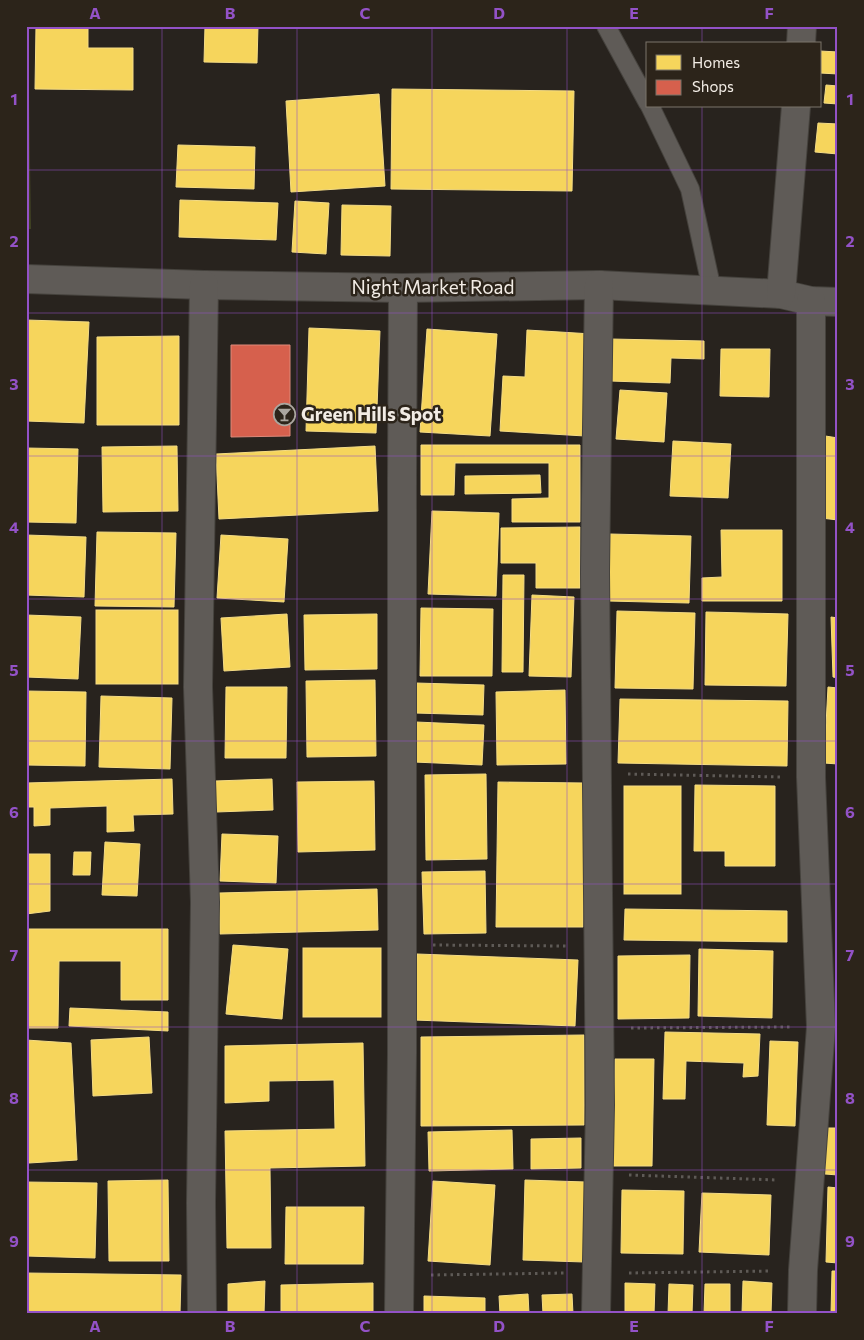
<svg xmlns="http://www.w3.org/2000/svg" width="864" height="1340" viewBox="0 0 864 1340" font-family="Commissioner,sans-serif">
<rect width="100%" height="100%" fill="#28231e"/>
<polygon fill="#404223" points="26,26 28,26 31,229 26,229"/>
<g fill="#f6d55c" stroke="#f5dc85">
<polygon points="36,26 88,26 88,48 133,48 133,90 35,89"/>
<polygon points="205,26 258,26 257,63 204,62"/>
<polygon points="820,51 838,52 838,74 820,73"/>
<polygon points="826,85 838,86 838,104 824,103"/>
<polygon points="392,89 574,91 572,191 391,189"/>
<polygon points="379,94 385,186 291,192 286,101"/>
<polygon points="818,123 838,124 838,154 815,152"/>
<polygon points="178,145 255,147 254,189 176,187"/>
<polygon points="180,200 278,203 276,240 179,237"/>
<polygon points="295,201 329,203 326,254 292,252"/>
<polygon points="342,205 391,206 390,256 341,255"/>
<polygon points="26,320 89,322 84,423 26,421"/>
<polygon points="309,328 380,331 376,433 306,431"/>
<polygon points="427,329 497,334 490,436 420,432"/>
<polygon points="527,330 592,334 585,436 500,431 503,376 525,377"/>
<polygon points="179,336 179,425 97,425 97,337"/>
<polygon points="611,339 704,341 704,359 671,358 670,383 610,381"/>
<polygon points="721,349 770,349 769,397 720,396"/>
<polygon points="620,390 667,393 664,442 616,439"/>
<polygon points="819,435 838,438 838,520 821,518"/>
<polygon points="673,441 731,444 728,498 670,496"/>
<polygon points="421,445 580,445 580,522 512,522 512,499 549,498 549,463 455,463 454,495 421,495"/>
<polygon points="177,446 178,511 103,512 102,447"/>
<polygon points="375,446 378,511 219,519 216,454"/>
<polygon points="26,448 78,449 76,523 26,522"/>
<polygon points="540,475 541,493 465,494 465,476"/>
<polygon points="432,511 499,513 496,596 428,594"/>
<polygon points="580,527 580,588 536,588 536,563 501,563 501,528"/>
<polygon points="721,530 782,530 782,601 702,601 702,578 722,577"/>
<polygon points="97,532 176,533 174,607 95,606"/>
<polygon points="610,534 691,536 689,603 608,601"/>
<polygon points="26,535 86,537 84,597 26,595"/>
<polygon points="221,535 288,539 284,602 217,598"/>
<polygon points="503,575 524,575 523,672 502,672"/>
<polygon points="532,595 574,597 571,677 529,676"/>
<polygon points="421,608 493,609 492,676 420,676"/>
<rect x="96" y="610" width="82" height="74"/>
<polygon points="617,611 695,613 693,689 615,688"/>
<polygon points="706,612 788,614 786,686 705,685"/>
<polygon points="287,614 290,667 224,671 221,618"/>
<polygon points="377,614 377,669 305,670 304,615"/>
<polygon points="26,615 81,617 78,679 26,677"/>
<polygon points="831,617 838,618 838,678 833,677"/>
<polygon points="375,680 376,756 307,757 306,681"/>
<polygon points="416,683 484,685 483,715 415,713"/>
<polygon points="226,687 287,687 286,758 225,758"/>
<polygon points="828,687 838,688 838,764 824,763"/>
<polygon points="565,690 566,764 497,765 496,692"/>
<polygon points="26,691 86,692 85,766 26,765"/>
<polygon points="101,696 172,698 170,769 99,767"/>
<polygon points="620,699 788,701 787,766 618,763"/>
<polygon points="416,722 484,725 482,765 414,762"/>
<polygon points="486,774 487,859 426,860 425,775"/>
<polygon points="172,779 173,814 133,815 134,831 107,832 107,806 50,808 50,825 34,826 34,807 26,807 26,783"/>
<polygon points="272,779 273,810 216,812 215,781"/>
<polygon points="374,781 375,850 298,852 297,782"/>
<polygon points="498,782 585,783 583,927 496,927"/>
<polygon points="695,785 775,786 775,866 725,866 725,851 694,851"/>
<rect x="624" y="786" width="57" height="108"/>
<polygon points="222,834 278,836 276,883 220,881"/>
<polygon points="105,842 140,844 137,896 102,895"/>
<polygon points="74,852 91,852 90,875 73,875"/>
<polygon points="26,854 50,854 50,911 26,914"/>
<polygon points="485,871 486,933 424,934 422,872"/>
<polygon points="377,889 378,930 220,934 219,893"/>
<polygon points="625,909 787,911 787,942 624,940"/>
<polygon points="26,929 168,929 168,1000 121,1000 121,961 59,961 58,1028 26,1028"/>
<polygon points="233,945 288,949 282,1019 226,1014"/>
<rect x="303" y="948" width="78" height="69"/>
<polygon points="699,949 773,951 772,1018 698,1016"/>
<polygon points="417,954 578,960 575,1026 414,1020"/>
<polygon points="690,955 689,1018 618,1019 618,956"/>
<polygon points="70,1008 168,1012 168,1031 69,1026"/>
<polygon points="665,1032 760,1034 758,1076 743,1077 744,1063 686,1061 685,1099 663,1099"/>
<polygon points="584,1035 584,1125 421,1126 421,1037"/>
<polygon points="149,1037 152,1093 93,1096 91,1040"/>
<polygon points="26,1040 71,1043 77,1160 29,1163 26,1118"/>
<polygon points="770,1041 798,1042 795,1126 767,1125"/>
<polygon points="363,1043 365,1166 270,1168 271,1248 227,1248 225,1131 335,1129 334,1080 269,1081 269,1101 225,1103 225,1046"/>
<polygon points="615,1059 654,1059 652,1166 613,1166"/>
<polygon points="826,1128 838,1128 838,1175 825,1174"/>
<polygon points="512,1130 513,1169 429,1171 428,1132"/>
<polygon points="581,1138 581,1168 531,1169 531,1139"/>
<polygon points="168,1180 169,1261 109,1261 108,1181"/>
<polygon points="525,1180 586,1182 584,1262 523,1260"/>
<polygon points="433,1181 495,1185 490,1265 428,1261"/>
<polygon points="26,1182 97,1183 95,1258 26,1256"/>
<polygon points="828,1187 838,1188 838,1263 826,1262"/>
<polygon points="622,1190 684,1191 683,1254 621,1253"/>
<polygon points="702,1193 771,1195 769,1255 699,1252"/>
<polygon points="286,1207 364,1207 363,1264 285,1264"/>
<polygon points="832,1271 838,1271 838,1314 831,1314"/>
<polygon points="26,1273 181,1275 180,1314 26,1314"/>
<polygon points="265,1281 264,1314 228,1314 228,1284"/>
<polygon points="743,1281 772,1283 771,1314 742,1314"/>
<polygon points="373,1283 373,1313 281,1314 281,1285"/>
<polygon points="625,1283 655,1284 654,1314 625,1314"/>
<polygon points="669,1284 693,1285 692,1314 668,1314"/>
<polygon points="705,1284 730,1284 730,1314 704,1314"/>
<polygon points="528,1294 529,1314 500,1314 499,1296"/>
<polygon points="572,1294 573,1314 543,1314 542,1295"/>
<polygon points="424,1296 485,1298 485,1314 424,1314"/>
</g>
<polygon fill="#d6604d" stroke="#de8a7b" points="231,345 290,345 290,436 231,437"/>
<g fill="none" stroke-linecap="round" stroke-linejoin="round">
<defs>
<g id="lane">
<polyline points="606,26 648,103"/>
<polyline points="650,106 690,189 712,290"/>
</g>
<g id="street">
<polyline points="801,44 802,26"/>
<polyline points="26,279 204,285 403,288 599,285 781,294 811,301 838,302"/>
<polyline points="781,294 796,106"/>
<polyline points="202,1314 201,1203 205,902 198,687 204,285"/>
<polyline points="399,1314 402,1053 402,477 403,288"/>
<polyline points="596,1314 600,1105 595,572 599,285"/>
<polyline points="802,1314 803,1270 821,1027 811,777 811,301"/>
</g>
</defs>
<use href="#lane" stroke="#45423d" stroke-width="20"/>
<use href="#street" stroke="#45423d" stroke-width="30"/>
<g stroke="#5e5a56" stroke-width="3" stroke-dasharray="2.5 4" stroke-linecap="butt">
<polyline points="628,774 781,777"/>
<polyline points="433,945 566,946"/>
<polyline points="631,1028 790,1027"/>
<polyline points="629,1175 778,1180"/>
<polyline points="629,1273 772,1271"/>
<polyline points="431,1275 565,1273"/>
</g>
<use href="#lane" stroke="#5f5b57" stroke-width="18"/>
<use href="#street" stroke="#5f5b57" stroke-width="28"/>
</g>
<path fill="none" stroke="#9352c7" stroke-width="1" stroke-opacity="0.55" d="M162,26V1314M297,26V1314M432,26V1314M567,26V1314M702,26V44M702,106V1314M26,170H838M26,313H838M26,456H838M26,599H838M26,741H838M26,884H838M26,1027H838M26,1170H838"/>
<defs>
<symbol id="bar-ring" viewBox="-11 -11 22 22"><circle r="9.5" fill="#2c241a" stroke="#aba69f" stroke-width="1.5"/><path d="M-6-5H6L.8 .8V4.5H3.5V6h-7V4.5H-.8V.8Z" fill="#aba69f"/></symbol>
</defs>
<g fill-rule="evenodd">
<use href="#bar-ring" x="272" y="402" width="25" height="25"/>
</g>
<g text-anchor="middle" stroke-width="5" stroke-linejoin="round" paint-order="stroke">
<g font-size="19" fill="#f2ece5" stroke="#2c241a">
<text x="433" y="294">Night Market Road</text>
</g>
<g font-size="19" font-weight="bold" fill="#f2ece5" stroke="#2c241a" text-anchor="start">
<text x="301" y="421">Green Hills Spot</text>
</g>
</g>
<rect width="864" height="1340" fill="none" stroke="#2c241a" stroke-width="55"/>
<rect x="646" y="42" width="175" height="65" fill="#2c241a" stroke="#7b746b"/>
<rect x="656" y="55" width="25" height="15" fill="#f6d55c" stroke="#7b746b"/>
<text x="692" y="68" font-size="15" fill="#f2ece5">Homes</text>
<rect x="656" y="80" width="25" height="15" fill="#d6604d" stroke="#7b746b"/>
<text x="692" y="92" font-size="15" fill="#f2ece5">Shops</text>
<rect x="28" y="28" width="808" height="1284" fill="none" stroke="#9352c7" stroke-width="2"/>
<g font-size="16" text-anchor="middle" font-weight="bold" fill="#9352c7">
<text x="95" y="19">A</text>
<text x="230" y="19">B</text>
<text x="365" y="19">C</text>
<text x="499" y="19">D</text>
<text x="634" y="19">E</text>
<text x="769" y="19">F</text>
<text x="14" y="105">1</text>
<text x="850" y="105">1</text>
<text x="14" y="247">2</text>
<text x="850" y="247">2</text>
<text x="14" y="390">3</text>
<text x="850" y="390">3</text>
<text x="14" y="533">4</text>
<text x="850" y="533">4</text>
<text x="14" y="676">5</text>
<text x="850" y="676">5</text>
<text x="14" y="818">6</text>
<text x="850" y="818">6</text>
<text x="14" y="961">7</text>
<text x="850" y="961">7</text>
<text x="14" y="1104">8</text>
<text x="850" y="1104">8</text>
<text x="14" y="1247">9</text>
<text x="850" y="1247">9</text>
<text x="95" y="1332">A</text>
<text x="230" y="1332">B</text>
<text x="365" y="1332">C</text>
<text x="499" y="1332">D</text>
<text x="634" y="1332">E</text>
<text x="769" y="1332">F</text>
</g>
</svg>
